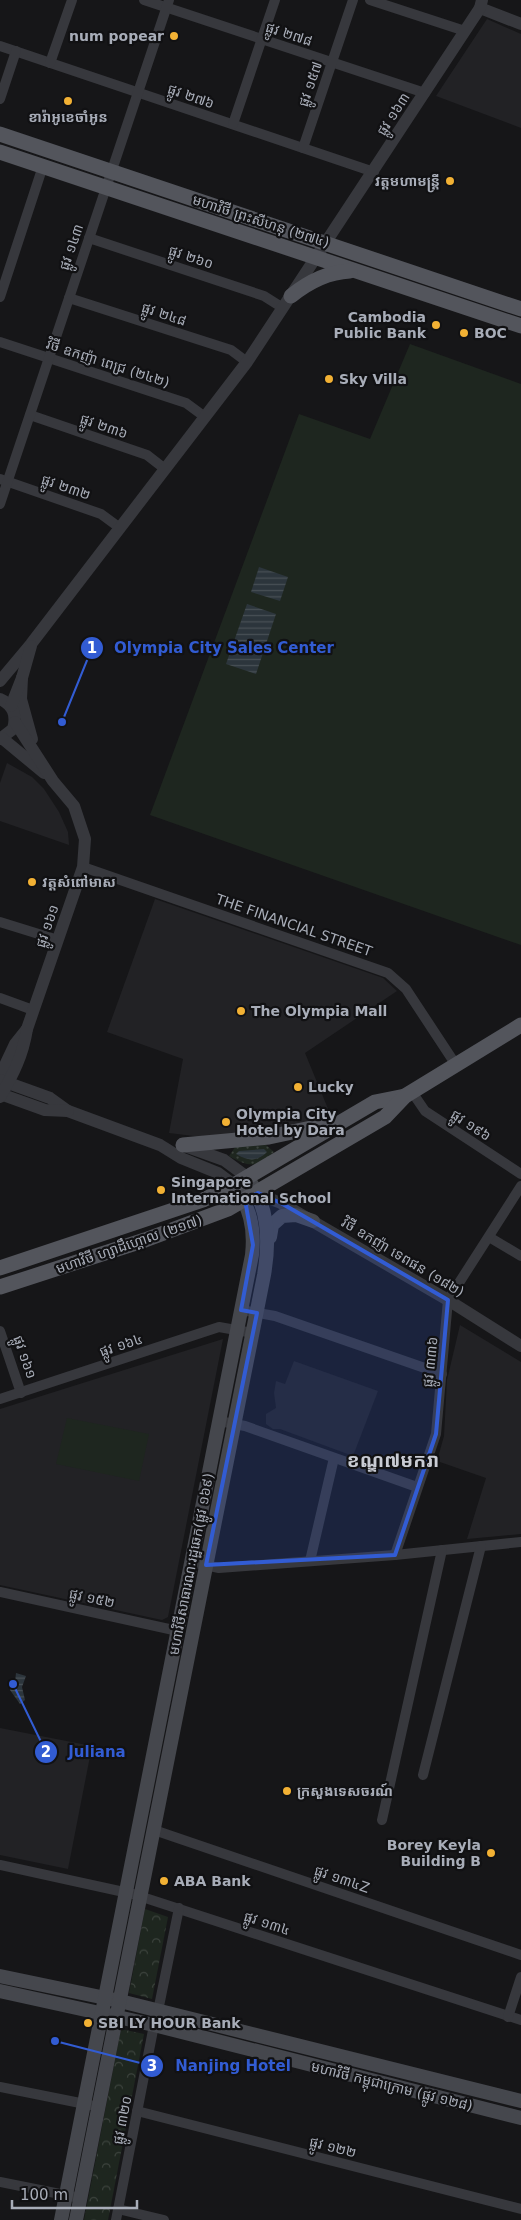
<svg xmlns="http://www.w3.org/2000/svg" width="521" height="2220" viewBox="0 0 521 2220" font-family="'DejaVu Sans','Noto Sans Khmer',sans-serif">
<defs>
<pattern id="grass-dots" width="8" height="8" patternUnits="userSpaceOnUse" patternTransform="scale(1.25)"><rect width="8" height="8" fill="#1e261f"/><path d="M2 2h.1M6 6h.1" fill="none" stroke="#3c433d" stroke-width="1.8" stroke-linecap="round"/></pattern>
<pattern id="park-crowns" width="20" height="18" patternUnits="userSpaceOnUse" patternTransform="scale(1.25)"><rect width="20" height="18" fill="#1e261f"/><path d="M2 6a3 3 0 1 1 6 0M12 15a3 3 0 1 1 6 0" fill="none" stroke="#3c433d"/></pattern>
<pattern id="water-rules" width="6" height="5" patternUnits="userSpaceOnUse" patternTransform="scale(1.25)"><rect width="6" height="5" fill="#2c353c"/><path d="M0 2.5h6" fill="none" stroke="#485056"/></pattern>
</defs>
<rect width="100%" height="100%" fill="#161618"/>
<g fill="#222225">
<polygon points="487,19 521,34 521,128 436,96"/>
<polygon points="7,763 32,777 44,789 59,812 68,832 69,845 0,821 0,783"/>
<polygon points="155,899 383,978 397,991 305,1053 331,1116 292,1129 210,1138 169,1133 183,1059 107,1032"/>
<polygon points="460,1325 521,1362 521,1534 467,1539 486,1478 437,1461 444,1436 447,1380"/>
<polygon points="223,1339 168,1617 162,1620 0,1585 0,1409"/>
<polygon points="294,1361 378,1391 353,1456 280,1429 273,1429 266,1424 266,1414 276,1408 274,1393 276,1381 285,1384"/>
<polygon points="0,1728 92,1746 68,1869 0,1855"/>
</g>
<path fill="url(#grass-dots)" d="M266,1145L274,1152C257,1169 249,1167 229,1156L236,1146Z"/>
<g fill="url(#park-crowns)">
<polygon points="145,1909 168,1917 152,1999 129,1993"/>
<polygon points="121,2029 144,2034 108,2220 84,2220"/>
</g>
<g fill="#1e261f">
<polygon points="410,344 521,384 521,945 150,815 299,414 370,439"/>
<polygon points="67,1418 149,1434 139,1481 56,1464"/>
</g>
<g fill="url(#water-rules)">
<polygon points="259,567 288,577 280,601 251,592"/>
<polygon points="247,604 276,614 256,674 226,664"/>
<path d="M264,1149L267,1152C257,1162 248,1161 236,1154L239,1151Z"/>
<polygon points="16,1673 26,1676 22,1687 25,1700 20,1704 10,1690 12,1683 15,1682"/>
</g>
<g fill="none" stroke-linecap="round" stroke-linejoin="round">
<g stroke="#37383d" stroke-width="10">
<polyline points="144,0 425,93"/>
<polyline points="370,0 465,31"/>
<polyline points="0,46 374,172"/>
<polyline points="50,63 72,0"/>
<polyline points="0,99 16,51"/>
<polyline points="233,124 275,0"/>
<polyline points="303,148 353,0"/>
<polyline points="89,238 264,296 283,308"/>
<polyline points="0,297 43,166"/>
<polyline points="69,298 231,350 247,362"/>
<polyline points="0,342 186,403 205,417"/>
<polyline points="30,415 147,455 165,469"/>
<polyline points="0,479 101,514 120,528"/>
<polyline points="0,504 169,0"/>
<polyline points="83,867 388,973 406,989 456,1065"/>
<polyline points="0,922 58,940"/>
<polyline points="0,998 33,1010"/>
<polyline points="412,1092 425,1111 521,1174"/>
<polyline points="489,1237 521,1256"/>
<polyline points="241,1310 275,1316 442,1374"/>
<polyline points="0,1331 21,1393"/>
<polyline points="0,1399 219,1327 253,1333"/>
<polyline points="219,1421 245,1426 417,1487"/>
<polyline points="395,1555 436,1434 448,1300 521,1186"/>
<polyline points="310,1561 334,1458"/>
<polyline points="191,1562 219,1568 395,1555 521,1542"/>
<polyline points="0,1592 178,1631"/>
<polyline points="423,1775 481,1546"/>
<polyline points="382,1820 442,1550"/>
<polyline points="154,1830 521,1955"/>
<polyline points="0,1865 133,1894 521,2020"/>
<polyline points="158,2011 179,1908"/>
<polyline points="508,2017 521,1977"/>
<polyline points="0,2087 90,2105"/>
<polyline points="137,2111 521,2209"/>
<polyline points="0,2182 80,2198"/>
<polyline points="118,2209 164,2220"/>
<polyline points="116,2220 154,2025"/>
</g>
<g stroke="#37383d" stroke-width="12">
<polyline points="480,8 521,24"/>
<polyline points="22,678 21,699 32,739"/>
<polyline points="0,681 31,644 247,362 480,8 482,0"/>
<path d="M0,699C13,705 17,715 13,729L0,739"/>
<polyline points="11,706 22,678 31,646"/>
<polyline points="2,738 44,773"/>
<polyline points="0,1076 15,1044 27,1029"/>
<polyline points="0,1080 50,1098 68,1111 160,1145 181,1158 218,1173 234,1185 281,1203 448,1300 521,1346"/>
<polyline points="0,1094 45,1110 68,1111"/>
<path d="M0,1097C13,1075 23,1055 27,1029L83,867L85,839L74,806L53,781L15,722"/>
<polyline points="185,1146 224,1160 247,1177"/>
</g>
<g stroke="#45474d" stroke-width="14">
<polyline points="270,1237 272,1225 282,1216 296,1215 313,1221"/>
<polyline points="0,1976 120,2001 521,2101"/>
<polyline points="0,1991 154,2025 521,2118"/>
<path d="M61,2220L252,1255C255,1228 250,1207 234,1185"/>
<path d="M76,2220L264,1275C270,1240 269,1207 247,1177"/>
</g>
<g stroke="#53555c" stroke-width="15">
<polyline points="0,134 521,309"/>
<polyline points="0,152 521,326"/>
<path d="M291,296C307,283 328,272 350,271"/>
<polyline points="183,1145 269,1137 325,1125"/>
<polyline points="0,1268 203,1200 234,1185 375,1102 405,1096"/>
<polyline points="0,1287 145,1240 228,1209 385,1117 405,1096 521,1025"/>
</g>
</g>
<path fill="#325cd3" fill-opacity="0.2" stroke="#325cd3" stroke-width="4" stroke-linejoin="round" d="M258,1193L281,1203L448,1300L436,1434L395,1555L206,1565L257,1313L241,1310L253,1245L245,1200Z"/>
<g fill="#f2b134" stroke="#111113" stroke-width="2">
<circle cx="174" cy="36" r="5"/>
<circle cx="68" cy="101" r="5"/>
<circle cx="450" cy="181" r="5"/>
<circle cx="436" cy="325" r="5"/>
<circle cx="464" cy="333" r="5"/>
<circle cx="329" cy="379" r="5"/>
<circle cx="32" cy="882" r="5"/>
<circle cx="241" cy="1011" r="5"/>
<circle cx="298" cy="1087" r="5"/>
<circle cx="226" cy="1122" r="5"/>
<circle cx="161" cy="1190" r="5"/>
<circle cx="287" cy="1791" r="5"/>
<circle cx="491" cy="1853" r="5"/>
<circle cx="164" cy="1881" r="5"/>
<circle cx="88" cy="2023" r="5"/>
</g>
<g text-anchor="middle" stroke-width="4.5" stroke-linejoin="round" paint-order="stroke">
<g font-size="14" fill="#a8adb8" stroke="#111113">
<text transform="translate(289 34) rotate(18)" y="5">ផ្លូវ ២៧៨</text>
<text transform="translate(310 84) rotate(-71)" y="5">ផ្លូវ ១៥៧</text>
<text transform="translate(191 96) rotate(19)" y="5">ផ្លូវ ២៧៦</text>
<text transform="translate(393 114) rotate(-57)" y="5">ផ្លូវ ១៦៣</text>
<text transform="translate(261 221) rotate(18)" y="5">មហាវិថី ព្រះសីហនុ (២៧៤)</text>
<text transform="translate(71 247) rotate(-71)" y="5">ផ្លូវ ១៤៣</text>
<text transform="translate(191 257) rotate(18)" y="5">ផ្លូវ ២៦០</text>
<text transform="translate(164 314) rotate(18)" y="5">ផ្លូវ ២៤៨</text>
<text transform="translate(108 363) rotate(18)" y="5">វិថី ឧកញ៉ា ពេជ្រ (២៤២)</text>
<text transform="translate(104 426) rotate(19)" y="5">ផ្លូវ ២៣៦</text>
<text transform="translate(66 487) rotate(19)" y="5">ផ្លូវ ២៣២</text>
<text transform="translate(294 925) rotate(19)" y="5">THE FINANCIAL STREET</text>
<text transform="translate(47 926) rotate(-71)" y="5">ផ្លូវ ១៦១</text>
<text transform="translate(471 1125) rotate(33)" y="5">ផ្លូវ ១៩៦</text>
<text transform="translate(129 1244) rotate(-19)" y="5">មហាវិថី ហ្សាដឹហ្គោល (២១៧)</text>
<text transform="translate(403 1257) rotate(31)" y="5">វិថី ឧកញ៉ា ទេពផន (១៨២)</text>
<text transform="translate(121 1345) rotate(-18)" y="5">ផ្លូវ ១៦៤</text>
<text transform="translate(25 1357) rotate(71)" y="5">ផ្លូវ ១៦១</text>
<text transform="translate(430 1362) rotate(-84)" y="5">ផ្លូវ ៣៣៦</text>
<text transform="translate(191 1564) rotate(-79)" y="5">មហាវិថីសាធារណៈរដ្ឋឆេក(ផ្លូវ ១៦៩)</text>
<text transform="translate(92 1598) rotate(12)" y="5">ផ្លូវ ១៥២</text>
<text transform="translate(342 1879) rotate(19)" y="5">ផ្លូវ ១៣៤Z</text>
<text transform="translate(267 1923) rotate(18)" y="5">ផ្លូវ ១៣៤</text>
<text transform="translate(392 2086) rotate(14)" y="5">មហាវិថី កម្ពុជាក្រោម (ផ្លូវ ១២៨)</text>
<text transform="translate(122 2120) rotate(-79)" y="5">ផ្លូវ ៣២០</text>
<text transform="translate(333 2147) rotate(14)" y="5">ផ្លូវ ១២២</text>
</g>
<g font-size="14" font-weight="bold" fill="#a8adb8" stroke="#111113" text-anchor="start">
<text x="164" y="41" text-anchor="end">num popear</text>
<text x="68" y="122" text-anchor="middle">ខារ៉ាអូខេចាំអូន</text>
<text x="440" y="186" text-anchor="end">វត្តមហាមន្រ្តី</text>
<text x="426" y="322" text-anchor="end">Cambodia<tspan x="426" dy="16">Public Bank</tspan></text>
<text x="474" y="338">BOC</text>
<text x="339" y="384">Sky Villa</text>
<text x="42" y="887">វត្តសំពៅមាស</text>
<text x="251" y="1016">The Olympia Mall</text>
<text x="308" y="1092">Lucky</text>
<text x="236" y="1119">Olympia City<tspan x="236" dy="16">Hotel by Dara</tspan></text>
<text x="171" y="1187">Singapore<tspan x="171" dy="16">International School</tspan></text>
<text x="297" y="1796">ក្រសួងទេសចរណ៍</text>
<text x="481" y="1850" text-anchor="end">Borey Keyla<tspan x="481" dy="16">Building B</tspan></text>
<text x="174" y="1886">ABA Bank</text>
<text x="98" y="2028">SBI LY HOUR Bank</text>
</g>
<g font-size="19" font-weight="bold" fill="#c9ccd4" stroke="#111113">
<text x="393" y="1467">ខណ្ឌ៧មករា</text>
</g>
</g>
<path fill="none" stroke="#325cd3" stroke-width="2" d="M62 722L92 648M13 1684L46 1752M55 2041L152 2066"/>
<g fill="#325cd3" stroke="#111113" stroke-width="2">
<circle cx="62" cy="722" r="5"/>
<circle cx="13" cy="1684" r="5"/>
<circle cx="55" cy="2041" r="5"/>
<circle cx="92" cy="648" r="12"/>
<circle cx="46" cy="1752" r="12"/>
<circle cx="152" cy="2066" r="12"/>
</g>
<g font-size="15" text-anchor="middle" font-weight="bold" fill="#fff">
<text x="92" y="653">1</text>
<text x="46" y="1757">2</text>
<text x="152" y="2071">3</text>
</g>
<g font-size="15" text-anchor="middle" font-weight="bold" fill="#325cd3" stroke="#111113" stroke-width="4.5" stroke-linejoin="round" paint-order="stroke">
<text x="224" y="653">Olympia City Sales Center</text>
<text x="97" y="1757">Juliana</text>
<text x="233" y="2071">Nanjing Hotel</text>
</g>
<path d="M12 2200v8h125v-8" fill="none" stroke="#a8adb8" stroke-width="2.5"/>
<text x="20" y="2200" font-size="15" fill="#a8adb8" stroke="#111113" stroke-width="4" paint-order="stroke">100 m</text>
</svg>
